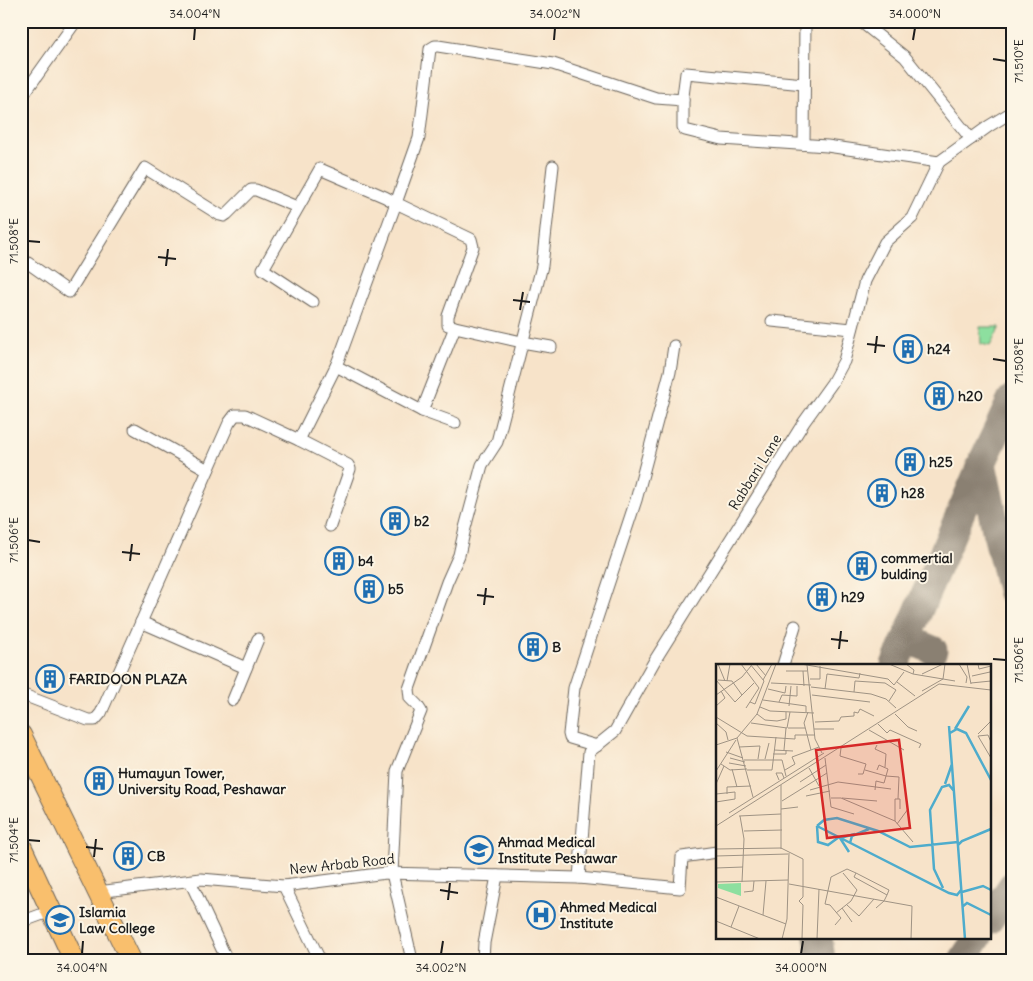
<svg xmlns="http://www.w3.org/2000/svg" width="1033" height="981" viewBox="0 0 1033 981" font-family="Delius,sans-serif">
<rect width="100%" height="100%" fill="#fcf5e5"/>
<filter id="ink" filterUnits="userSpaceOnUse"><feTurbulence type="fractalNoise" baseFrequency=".02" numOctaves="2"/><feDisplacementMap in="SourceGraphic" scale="10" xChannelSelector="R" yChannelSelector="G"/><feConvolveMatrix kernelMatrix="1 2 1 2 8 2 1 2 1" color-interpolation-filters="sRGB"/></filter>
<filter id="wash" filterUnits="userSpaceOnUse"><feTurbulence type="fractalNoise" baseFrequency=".0096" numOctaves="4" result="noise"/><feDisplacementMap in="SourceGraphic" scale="20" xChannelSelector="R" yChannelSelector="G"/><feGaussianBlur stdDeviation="1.12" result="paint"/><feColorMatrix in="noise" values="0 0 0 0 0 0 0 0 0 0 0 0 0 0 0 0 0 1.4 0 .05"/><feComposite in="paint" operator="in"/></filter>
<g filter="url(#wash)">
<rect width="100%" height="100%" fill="#f7e3c9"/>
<polygon fill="#8ddf9f" stroke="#547e5e" points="980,327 1000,327 990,346 981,344"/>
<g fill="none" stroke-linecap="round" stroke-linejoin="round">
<g stroke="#8a8072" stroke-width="29">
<polyline points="982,463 996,530 1012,593"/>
<polyline points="907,639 933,650"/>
<polyline points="895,665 982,463 1012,399"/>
<polyline points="989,920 1012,886"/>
<polyline points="818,937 821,960"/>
<polyline points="963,960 978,937"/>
</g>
</g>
</g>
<g filter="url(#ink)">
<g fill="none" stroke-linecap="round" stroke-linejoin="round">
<defs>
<g id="minor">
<polyline points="860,21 905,57 971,139"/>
<polyline points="804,84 686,73 683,96 683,127 685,130 721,139 827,146 939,162"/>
<polyline points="21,98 76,21"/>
<polyline points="804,144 805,21"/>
<polyline points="28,263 69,292 145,168 220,215 224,216 227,214 251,190 256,190 297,207"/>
<polyline points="772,321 852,329"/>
<polyline points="551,347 522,342 455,327 448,325 448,316 473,247 471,239 396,203 419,138 430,49 435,46 438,46 553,64 656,98 683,100"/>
<polyline points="336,366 422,411 455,423"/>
<polyline points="422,411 455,327"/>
<polyline points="135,429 208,470"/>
<polyline points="299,440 336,366 343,348 396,203 385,197 320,169 263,269 313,302"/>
<polyline points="141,622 246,668"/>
<polyline points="783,665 795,626"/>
<polyline points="21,694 88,720 95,720 101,713 229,423 235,415 245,415 299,440 348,465 350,469 330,526"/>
<polyline points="233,700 258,639"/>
<polyline points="597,746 570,738 569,734 574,688 636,500 670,372 674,346"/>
<polyline points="579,878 589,752 615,731 655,660 804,422 832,383 844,361 865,281 885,242 912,218 939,162 989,126 1012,112"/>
<polyline points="190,881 227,960"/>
<polyline points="284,886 320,960"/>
<polyline points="98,892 201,879 284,886 386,873 579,878 680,888 682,857 717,852"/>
<polyline points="21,922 51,911"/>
<polyline points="412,960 392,873 397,771 421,711 417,705 410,698 409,689 447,582 459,555 465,528 482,465 497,442 542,266 553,166"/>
<polyline points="483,960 484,943 497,876"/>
</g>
<g id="trunk">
<polyline points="21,735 131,960"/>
<polyline points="21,846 74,960"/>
</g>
</defs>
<use href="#minor" stroke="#696259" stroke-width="13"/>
<use href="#trunk" stroke="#696259" stroke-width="22"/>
<use href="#minor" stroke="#fff" stroke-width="11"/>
<use href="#trunk" stroke="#f9bf6d" stroke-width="20"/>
</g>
</g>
<path fill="none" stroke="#1c1c1c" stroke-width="2" d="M194,40L195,28M554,40L555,28M913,40L915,28M993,59L1006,61M28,241L40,242M158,257L176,259M166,266L168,249M513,300L530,302M520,310L523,292M867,344L885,346M875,353L877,336M993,359L1006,361M28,540L40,542M122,552L140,554M130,561L132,544M477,595L494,597M484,605L486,588M831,639L848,641M839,649L841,631M993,659L1006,660M28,840L40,841M86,847L103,849M94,857L96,839M440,890L458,893M448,900L450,883M82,954L83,941M441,954L443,941M801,954L803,941"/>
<defs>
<symbol id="building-ring" viewBox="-11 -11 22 22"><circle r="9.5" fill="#fcf5e5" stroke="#1f6fb2" stroke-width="1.5"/><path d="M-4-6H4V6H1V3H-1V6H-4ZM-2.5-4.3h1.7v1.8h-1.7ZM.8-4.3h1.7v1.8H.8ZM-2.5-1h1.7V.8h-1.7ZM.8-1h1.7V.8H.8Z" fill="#1f6fb2"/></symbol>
<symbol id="university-ring" viewBox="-11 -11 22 22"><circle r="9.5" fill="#fcf5e5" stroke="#1f6fb2" stroke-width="1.5"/><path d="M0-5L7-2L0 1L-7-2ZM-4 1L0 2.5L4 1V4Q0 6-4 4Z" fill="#1f6fb2"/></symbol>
<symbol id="hospital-ring" viewBox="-11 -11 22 22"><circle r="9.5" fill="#fcf5e5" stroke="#1f6fb2" stroke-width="1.5"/><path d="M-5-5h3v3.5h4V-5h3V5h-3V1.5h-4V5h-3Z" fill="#1f6fb2"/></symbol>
</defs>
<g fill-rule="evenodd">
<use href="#building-ring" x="892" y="333" width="32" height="32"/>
<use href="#building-ring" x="923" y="380" width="32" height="32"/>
<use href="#building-ring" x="894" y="446" width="32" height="32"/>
<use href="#building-ring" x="866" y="477" width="32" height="32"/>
<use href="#building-ring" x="379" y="505" width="32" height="32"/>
<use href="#building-ring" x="323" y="545" width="32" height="32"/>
<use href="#building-ring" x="846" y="550" width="32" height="32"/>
<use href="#building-ring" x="353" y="573" width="32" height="32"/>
<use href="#building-ring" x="806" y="581" width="32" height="32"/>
<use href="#building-ring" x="517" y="631" width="32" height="32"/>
<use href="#building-ring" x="34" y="663" width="32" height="32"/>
<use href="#building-ring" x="83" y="765" width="32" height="32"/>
<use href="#university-ring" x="463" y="834" width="32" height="32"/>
<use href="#building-ring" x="112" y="840" width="32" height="32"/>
<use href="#hospital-ring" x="525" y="899" width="32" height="32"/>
<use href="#university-ring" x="44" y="904" width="32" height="32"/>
</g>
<g text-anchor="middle" stroke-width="4" stroke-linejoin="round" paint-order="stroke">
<g font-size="14" font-weight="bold" fill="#1c1c1c" stroke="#fcf5e5" text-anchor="start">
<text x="927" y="354">h24</text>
<text x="958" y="401">h20</text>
<text x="929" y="467">h25</text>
<text x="901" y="498">h28</text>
<text x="414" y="526">b2</text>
<text x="881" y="563">commertial<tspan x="881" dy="16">bulding</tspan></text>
<text x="358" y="566">b4</text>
<text x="388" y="594">b5</text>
<text x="841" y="602">h29</text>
<text x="552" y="652">B</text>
<text x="69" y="684">FARIDOON PLAZA</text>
<text x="118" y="778">Humayun Tower,<tspan x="118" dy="16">University Road, Peshawar</tspan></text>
<text x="498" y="847">Ahmad Medical<tspan x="498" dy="16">Institute Peshawar</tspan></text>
<text x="147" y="861">CB</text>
<text x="560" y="912">Ahmed Medical<tspan x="560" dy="16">Institute</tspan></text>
<text x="79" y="917">Islamia<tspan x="79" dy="16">Law College</tspan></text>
</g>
<g font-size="14" fill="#1c1c1c" stroke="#fcf5e5">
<text transform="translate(755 472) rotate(-58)" y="5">Rabbani Lane</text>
<text transform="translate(342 864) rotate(-6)" y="5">New Arbab Road</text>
</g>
</g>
<g transform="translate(716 664)">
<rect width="275" height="275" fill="#f7e3c9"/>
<path d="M25,219V232L2,224V220Z" fill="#8ddf9f"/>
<path fill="none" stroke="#4eaccc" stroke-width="2.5" d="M233,62L249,275M239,65L253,42M234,69L241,65L250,69L275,116M229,120L236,100M101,162L233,229L241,231L245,226M101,162L108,156L121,154L162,167L194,183L242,178M101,162L102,178L112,181L123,173M134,179L136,172L153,165M242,181L246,177L275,165M133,188L124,174L139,170M227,224L218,205L214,146L226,123L233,121L238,127M246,228L267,222L275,226M246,243L251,239L275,251"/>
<path fill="none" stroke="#9f9384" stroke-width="1" d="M2,0L9,17M25,0L43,24L30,44M34,0L48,17L39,40L34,38M40,0L50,12M85,0L172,15L178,21L188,8M173,0L197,10L198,6L190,0M243,0L251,13L250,19M251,0L255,20M262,0L263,5L275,2M91,1L99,75L106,89M70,7H91M87,7L88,22M197,10L239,17M206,10L227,0M256,12L274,8M94,15H104V2M0,16L19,38L38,19M2,16L16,17L26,31M47,16L56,0M11,17L14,0M181,18L199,32M55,19L95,21M255,19L275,17M95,23L155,30L170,35L180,44M52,25L69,29L70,22M109,25L111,10L143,14L144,9M206,27L227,15L229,0M138,28L139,17L169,19L180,26L173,37M0,31L26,13L35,2M96,31L154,38M47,36L90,42V48M63,38L66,31L81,32V22M0,42L9,34L5,27M73,42L75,22M44,43L54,47L98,49M92,48L88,59L95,86M41,50L49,56L61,57L70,55V48M179,50L192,63L201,67M0,53L31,72L79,75V71H99M99,58L123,57L125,53L138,52V48L142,49L144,45L158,52M0,59L10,68L12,76M35,59L71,64L74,48M162,60L171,69L174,66L205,80L203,84M72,64H89M98,65H118M153,66L188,86M262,70L275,57M275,78L272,71L262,72L275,94M0,81L21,74M161,81L159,85L170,90L169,103M23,83L44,82L42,95M125,84L124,92L150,100L147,110H142M58,86L77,87M68,86L70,64M10,88L27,94M57,90H70V86M14,94L29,98M109,94L115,143L138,150M49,95L53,79M28,96H66L70,112M13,99L30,102M5,100L14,106L31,105M93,104L103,122M16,105L21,123M31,106H56L60,73M69,106L79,100L76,93L103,83M149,106L170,112L172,105L163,101L161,106M0,107L20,76M63,116L60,109H66L68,114M84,118L110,101M0,120L8,102M65,121V185M94,126L122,118L175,125M159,126L160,117L168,119L170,112L183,113L182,135M0,130L19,128V135L0,138M11,130V123L35,122M90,132L114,127M37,133L21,74L41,50L60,0M115,134H125L179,157L197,178M126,134L161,137M66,137L111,109M65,145L82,143M13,149L108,89M23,152L65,150M24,152L28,175L26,218M179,157V135H184V145M181,160L192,145M0,162L223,20L275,26M28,167L66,166M0,185L65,184L87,195V233L83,237L87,241L86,275M0,192L72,190M0,204L27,203M0,218L72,216M73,220L196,242L195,275M28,228L37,227L38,217M0,233L70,260M131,241L143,252L158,235M126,244L136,258M160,244L168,237L171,231L173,226L140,209L138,213L171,231M120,249L135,237L141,226L127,209M47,251L50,217M0,257L44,275M119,261L125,254L114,241L109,240L115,213L131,205L140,209M15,263L23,242M66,275L71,255L73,189M101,275L103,225"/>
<path fill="#d62828" fill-opacity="0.15" stroke="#d62828" stroke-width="2.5" d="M183,76L194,164L111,174L100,86Z"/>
<rect width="275" height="275" fill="none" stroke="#1c1c1c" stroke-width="2.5"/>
</g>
<rect width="1033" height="981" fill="none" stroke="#fcf5e5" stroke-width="55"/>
<rect x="28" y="28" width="978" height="926" fill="none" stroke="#1c1c1c" stroke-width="2"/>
<g font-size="12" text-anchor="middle" fill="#1c1c1c">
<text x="195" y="18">34.004°N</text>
<text x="555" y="18">34.002°N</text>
<text x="915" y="18">34.000°N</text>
<text transform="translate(1019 61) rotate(-90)" y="4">71.510°E</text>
<text transform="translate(14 241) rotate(-90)" y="4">71.508°E</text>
<text transform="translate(1019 361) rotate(-90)" y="4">71.508°E</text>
<text transform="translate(14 540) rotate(-90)" y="4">71.506°E</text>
<text transform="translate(1019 660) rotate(-90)" y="4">71.506°E</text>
<text transform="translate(14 840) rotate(-90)" y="4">71.504°E</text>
<text x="82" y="972">34.004°N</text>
<text x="441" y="972">34.002°N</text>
<text x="801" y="972">34.000°N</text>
</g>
</svg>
